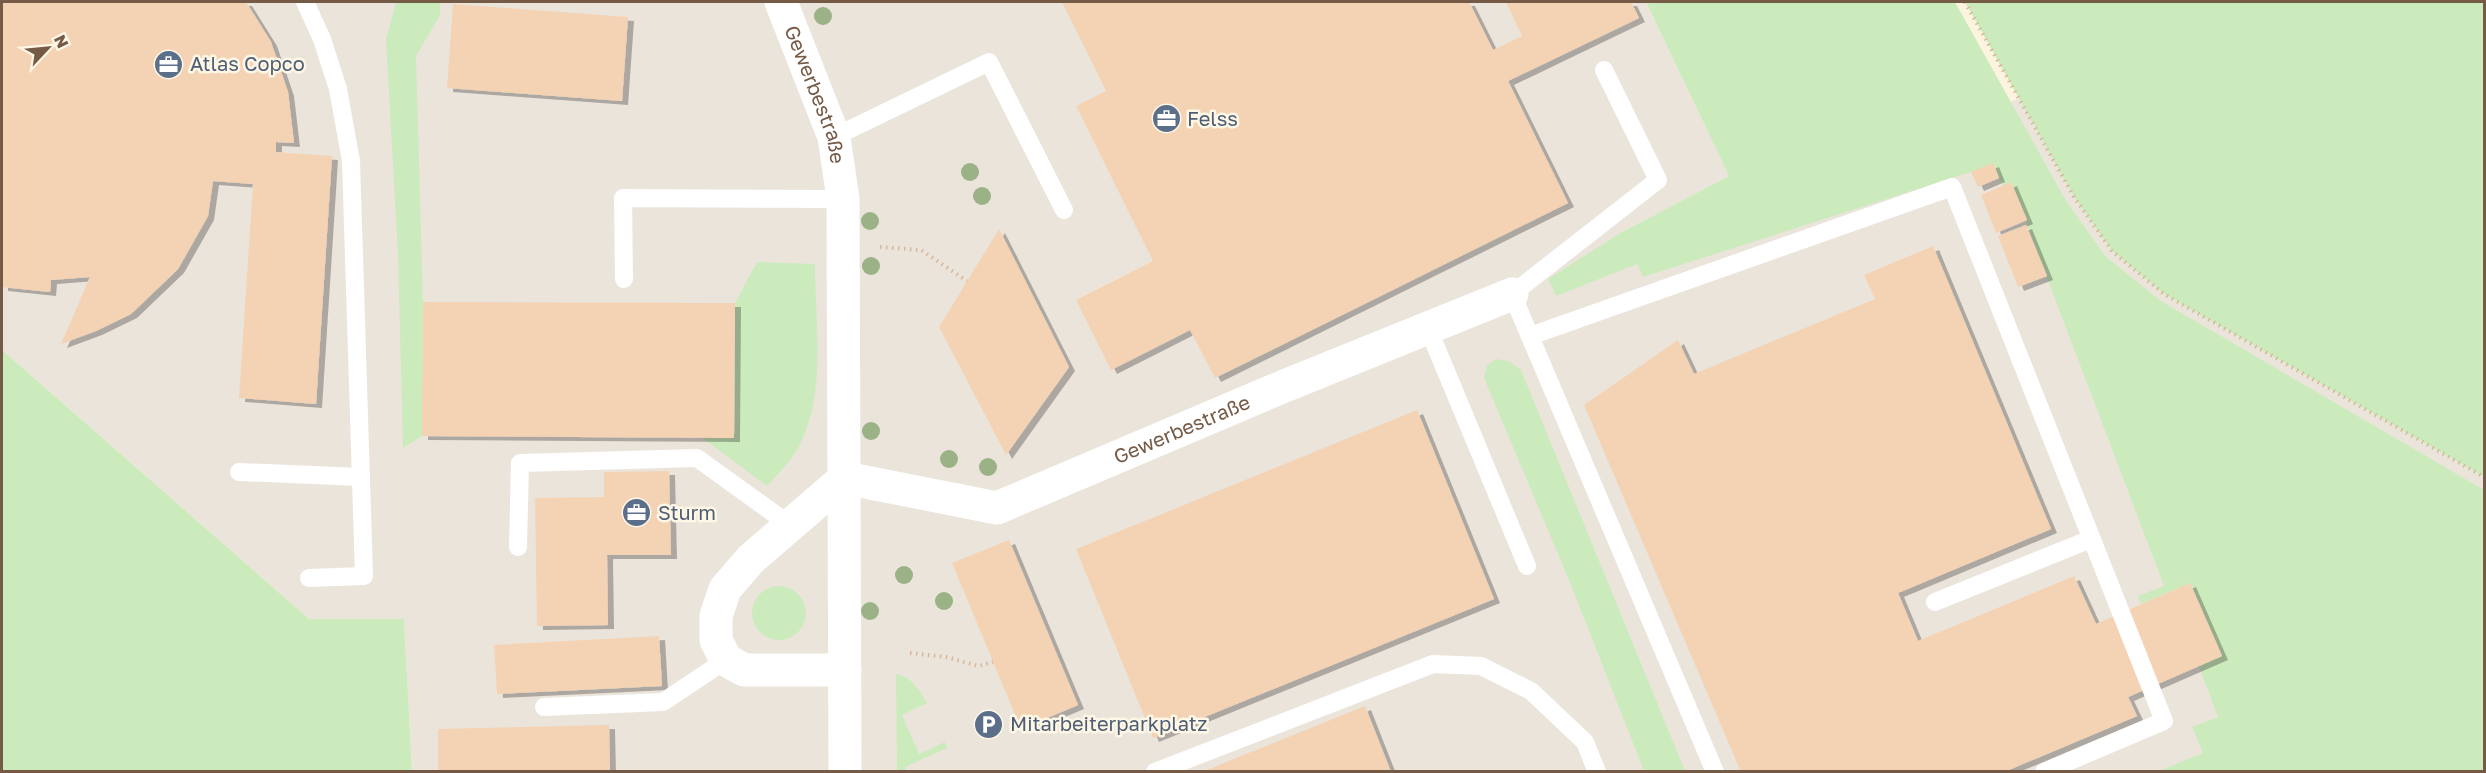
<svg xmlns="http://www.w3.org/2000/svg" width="2486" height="773" viewBox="0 0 2486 773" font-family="'Golos Text',sans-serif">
<defs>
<filter id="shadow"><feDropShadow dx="6" dy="4" stdDeviation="0" flood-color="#0004"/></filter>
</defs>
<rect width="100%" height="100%" fill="#fdf4df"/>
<polygon fill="#ebe4db" points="2,2 1646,2 1729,176 1622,232 1752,219 2019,98 2074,197 2112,251 2164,294 2484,477 2484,771 412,771 404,619 309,619 2,350"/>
<g fill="#ccebbd">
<polygon points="396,2 440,2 440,15 416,56 423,302 422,436 403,448 398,256 386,39"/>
<polygon points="1646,2 1955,2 2065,199 2105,256 2161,301 2484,490 2484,771 2159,771 2203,753 2192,727 2218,717 2198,664 2222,655 2190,583 2141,604 2138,596 2164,586 2011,183 2003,186 1999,178 1971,172 1643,277 1637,264 1556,296 1548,279 1622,232 1729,176"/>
<polygon points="1965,2 2484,2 2484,477 2164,294 2112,251 2074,197"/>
<path d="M757,262L815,264C815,322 827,393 799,446C791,461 778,474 767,486L701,437H734L735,303Z"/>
<polygon points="2,350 309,619 404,619 412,771 2,771"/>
<polygon points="1496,359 1508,361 1521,370 1685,771 1644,771 1571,585 1484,378 1487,365"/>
<circle cx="779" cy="613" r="27"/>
<path d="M896,674C912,677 919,690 927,703L902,715L919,754L945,742L947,748L905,767L906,771H897Z"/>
</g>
<g fill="#f4d3b5" filter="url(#shadow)">
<polygon points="2,2 246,2 271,42 288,92 294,143 276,142 276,152 332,156 316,404 239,398 253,184 213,181 208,216 178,269 131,314 96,331 61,344 90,277 51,280 50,292 2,287"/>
<polygon points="1062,2 1469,2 1493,50 1522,36 1506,2 1631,2 1639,18 1508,81 1568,203 1215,378 1190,330 1111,370 1076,300 1153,261 1076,106 1106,91"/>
<polygon points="453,4 628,17 622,101 447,88"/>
<polygon points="1993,163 1999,178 1978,187 1971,172"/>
<polygon points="2011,182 2027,220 1996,233 1981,195"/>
<polygon points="2026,225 2047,276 2018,287 1998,236"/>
<polygon points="999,229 1069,367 1006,455 939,327"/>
<polygon points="1933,246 2051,529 1898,593 1918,641 2074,576 2096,624 2190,583 2222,656 2128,697 2137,716 2004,772 1741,772 1584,405 1678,340 1694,374 1875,299 1864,275"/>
<polygon points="423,302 735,303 734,438 422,436"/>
<polygon points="1417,410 1494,599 1153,738 1076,549"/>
<polygon points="669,471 671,555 607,555 608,625 537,626 535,498 604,497 604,472"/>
<polygon points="1009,540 1078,705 1021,729 952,563"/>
<polygon points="659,636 662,686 497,694 494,645"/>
<polygon points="1365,706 1391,772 1204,772 1204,771"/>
<polygon points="609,725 610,772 438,772 438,729"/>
</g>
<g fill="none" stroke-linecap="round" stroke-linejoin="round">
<g stroke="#d8b799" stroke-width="4" stroke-dasharray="1.5 4.5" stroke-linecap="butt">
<polyline points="1965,2 2074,197 2112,251 2164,294 2484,477"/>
<polyline points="880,247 921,250 967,281"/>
<polyline points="910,653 946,657 979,666 993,662"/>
</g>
<g stroke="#fff" stroke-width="18">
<polyline points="305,2 322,39 338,89 351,161 364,576 309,578"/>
<polyline points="1604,70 1658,180 1512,294 1715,772"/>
<polyline points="834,137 989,62 1064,210"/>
<polyline points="624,279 623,198 843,199"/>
<polyline points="1428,328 1527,566"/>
<polyline points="1530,336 1952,187 2164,721 2044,772"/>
<polyline points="239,472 361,477"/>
<polyline points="518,547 520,463 697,458 790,525"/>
<polyline points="1935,602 2091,539"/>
<polyline points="544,707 663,702 726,660"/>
<polyline points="1155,772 1433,664 1481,666 1531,691 1585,742 1597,772"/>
</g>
<g stroke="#fff" stroke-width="33">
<path id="s1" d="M781,2L834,137L843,199L845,772"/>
<path id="s2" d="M845,670H744L726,660L716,640V616L725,589L751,559L845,478L997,508L1282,387L1512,294"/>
</g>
</g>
<g fill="#9bb186">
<circle cx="823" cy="16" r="9"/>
<circle cx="970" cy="172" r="9"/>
<circle cx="982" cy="196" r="9"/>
<circle cx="870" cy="221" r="9"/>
<circle cx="871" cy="266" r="9"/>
<circle cx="871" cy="431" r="9"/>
<circle cx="949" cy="459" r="9"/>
<circle cx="988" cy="467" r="9"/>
<circle cx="904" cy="575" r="9"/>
<circle cx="944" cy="601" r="9"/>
<circle cx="870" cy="611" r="9"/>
</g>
<defs>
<symbol id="office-disc" viewBox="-11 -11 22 22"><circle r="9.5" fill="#5c6f8a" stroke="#fff7e6"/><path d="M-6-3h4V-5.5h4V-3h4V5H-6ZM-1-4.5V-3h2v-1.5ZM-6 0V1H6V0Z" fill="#fff"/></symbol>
<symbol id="parking-disc" viewBox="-11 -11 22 22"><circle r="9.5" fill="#5c6f8a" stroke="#fff7e6"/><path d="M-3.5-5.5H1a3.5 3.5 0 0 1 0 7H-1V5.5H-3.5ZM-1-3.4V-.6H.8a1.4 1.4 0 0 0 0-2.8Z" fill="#fff"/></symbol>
</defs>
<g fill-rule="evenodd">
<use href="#office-disc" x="152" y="48" width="33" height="33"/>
<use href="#office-disc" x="1150" y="102" width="33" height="33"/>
<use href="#office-disc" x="620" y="496" width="33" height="33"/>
<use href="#parking-disc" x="972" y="708" width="33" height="33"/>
</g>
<g text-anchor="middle" stroke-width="5" stroke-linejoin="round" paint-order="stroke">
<g font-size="20" fill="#4e5e75" stroke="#fff7e6" text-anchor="start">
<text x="190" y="71">Atlas Copco</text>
<text x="1187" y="126">Felss</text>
<text x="658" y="520">Sturm</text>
<text x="1010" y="731">Mitarbeiterparkplatz</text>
</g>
<g font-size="20" fill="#755a46" stroke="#fff7e6">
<text dy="7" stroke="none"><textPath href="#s1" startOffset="99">Gewerbestraße</textPath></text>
<text dy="7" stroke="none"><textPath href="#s2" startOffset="716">Gewerbestraße</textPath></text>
</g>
</g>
<rect width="2486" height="773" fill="none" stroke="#755a46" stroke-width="6"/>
<g transform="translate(48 48) rotate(64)" stroke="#fff7e6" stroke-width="4.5" paint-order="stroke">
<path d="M0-4.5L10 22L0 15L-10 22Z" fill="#755a46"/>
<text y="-9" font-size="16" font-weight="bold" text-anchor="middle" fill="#755a46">N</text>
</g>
</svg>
